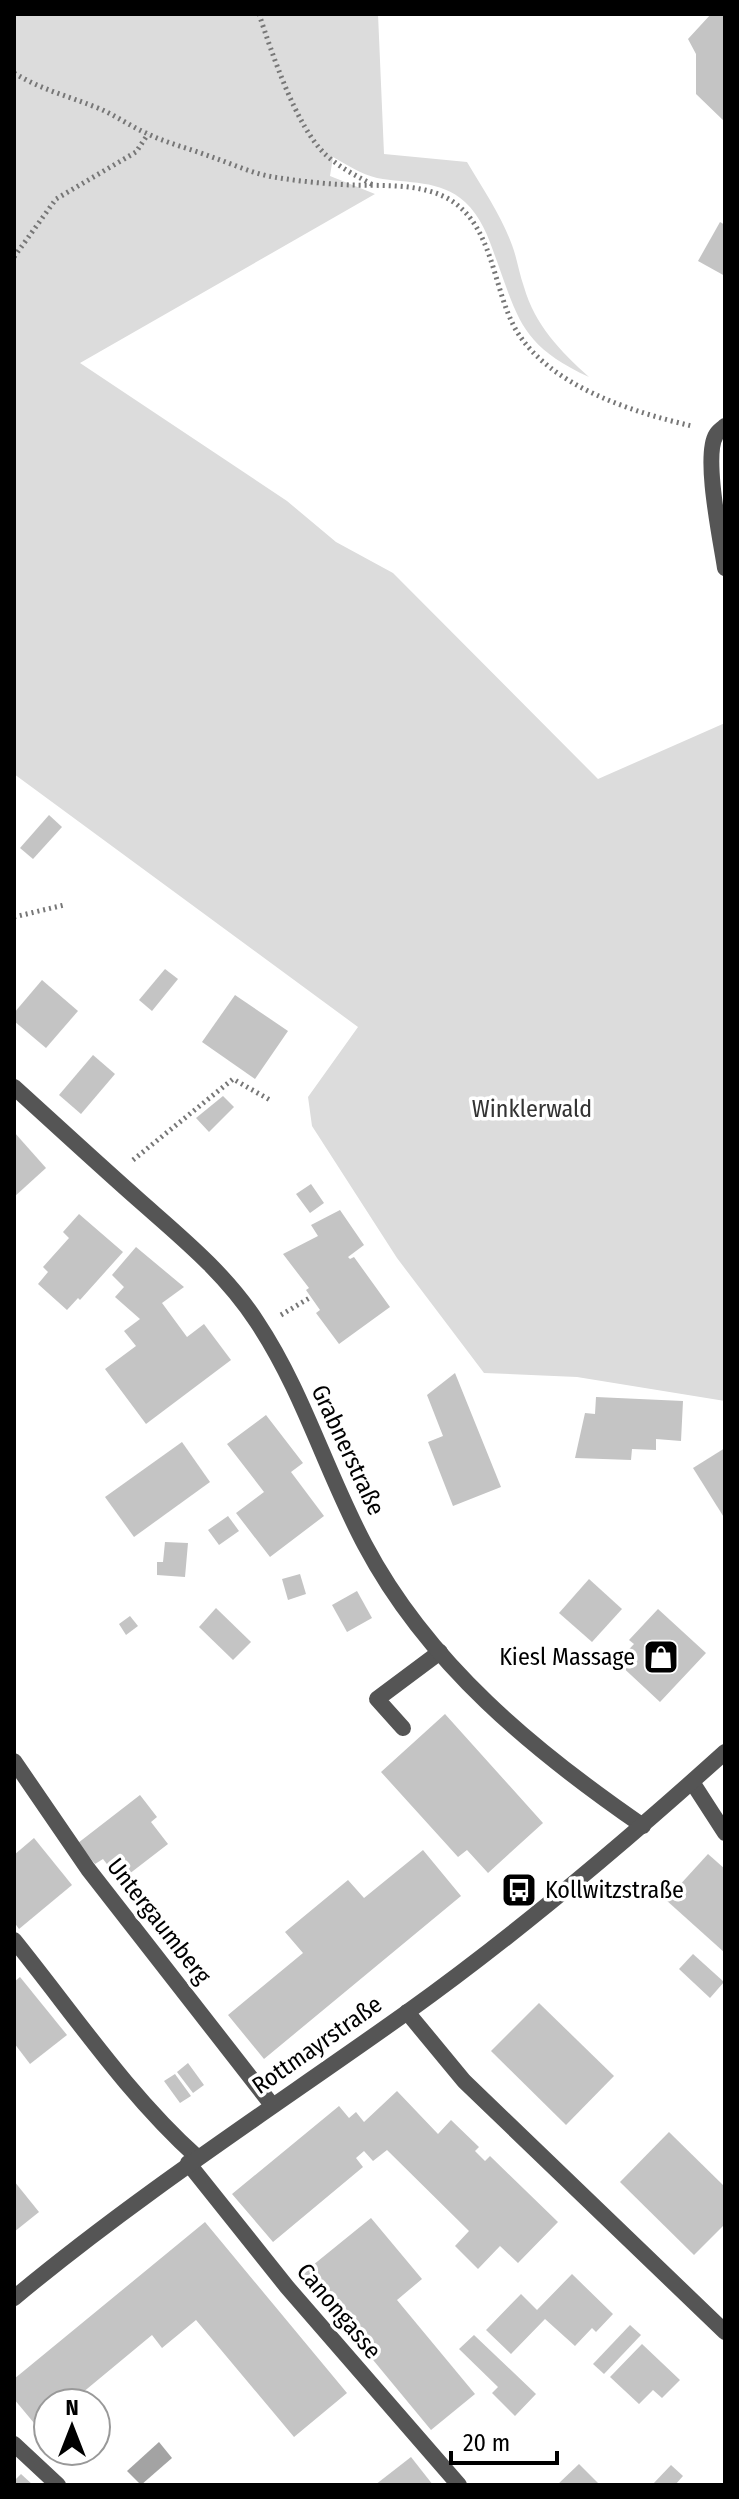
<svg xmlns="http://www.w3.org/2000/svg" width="739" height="2499" viewBox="0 0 739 2499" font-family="'Fira Sans Condensed',sans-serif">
<rect width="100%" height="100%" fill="#fff"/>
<path fill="#dcdcdc" d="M14,14H378L384,154L467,162C483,189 501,215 512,245C517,258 519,273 524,287C535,325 560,351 589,377C521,345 519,321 495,256C488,236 481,217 465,202C440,179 408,184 377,178C361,174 347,165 333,157L330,176L375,194L80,363L287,501L336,542L393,573L598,779L725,723V1401L577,1377L484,1373L397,1258L312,1126L308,1097L358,1027L14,774Z"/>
<polygon fill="#a3a3a3" points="159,2442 172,2458 141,2485 127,2471"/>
<g fill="#c4c4c4">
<polygon points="711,14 725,14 725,122 696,94 696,54 688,39"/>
<polygon points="720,222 725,225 725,276 698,261"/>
<polygon points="49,815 62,827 33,859 20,848"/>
<polygon points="165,969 178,979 152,1011 139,1000"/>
<polygon points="42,980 78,1011 46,1048 14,1021 14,1013"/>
<polygon points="235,995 288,1031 255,1079 202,1042"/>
<polygon points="93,1055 115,1074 81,1114 59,1095"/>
<polygon points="223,1096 234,1107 209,1132 196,1118"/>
<polygon points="14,1132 46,1168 14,1197"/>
<polygon points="311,1184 324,1203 310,1213 296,1194"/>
<polygon points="340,1210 364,1245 348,1257 350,1259 354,1257 390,1307 339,1344 316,1313 320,1310 306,1290 309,1288 283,1254 318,1236 311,1225"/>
<polygon points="79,1214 123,1252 80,1300 78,1298 67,1310 38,1284 48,1272 43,1267 69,1238 63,1232"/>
<polygon points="136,1247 184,1287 162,1303 187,1337 204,1324 231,1360 146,1424 105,1369 136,1346 124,1331 140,1319 115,1297 124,1287 112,1275"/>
<polygon points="455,1373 501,1487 453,1506 428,1442 443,1436 427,1395"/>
<polygon points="596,1397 683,1401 681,1441 656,1439 656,1450 632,1449 631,1460 575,1458 585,1413 595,1414"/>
<polygon points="266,1415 303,1463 291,1472 324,1516 270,1557 236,1513 264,1492 227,1444"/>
<polygon points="182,1442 210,1482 134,1537 105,1497"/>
<polygon points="725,1448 725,1519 693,1468"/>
<polygon points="228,1516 239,1531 219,1545 208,1530"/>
<polygon points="165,1542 188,1543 185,1577 157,1575 157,1562 163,1562"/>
<polygon points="300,1574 306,1594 288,1600 282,1579"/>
<polygon points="589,1579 622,1609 592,1642 559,1613"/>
<polygon points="357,1591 372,1618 347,1632 332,1605"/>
<polygon points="216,1608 251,1642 233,1660 199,1627"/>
<polygon points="658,1609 706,1653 660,1702 617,1662 634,1644 629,1640"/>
<polygon points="130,1616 138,1626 126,1635 119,1624"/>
<polygon points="445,1714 543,1823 488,1873 467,1850 458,1857 381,1772"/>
<polygon points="140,1795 157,1817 151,1822 168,1844 120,1881 103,1859 95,1864 78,1843"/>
<polygon points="34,1838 72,1885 19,1929 14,1922 14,1855"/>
<polygon points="423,1850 461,1896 264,2059 228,2015 303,1953 285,1932 348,1880 364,1898"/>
<polygon points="708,1854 725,1869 725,1953 666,1900"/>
<polygon points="693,1954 724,1982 710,1998 679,1969"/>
<polygon points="20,1977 67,2035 30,2064 14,2043 14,1982"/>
<polygon points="539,2003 614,2076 566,2125 491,2051"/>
<polygon points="188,2063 204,2085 193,2093 177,2072"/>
<polygon points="175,2074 191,2096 180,2103 164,2081"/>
<polygon points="397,2091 438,2134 451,2120 479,2147 475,2151 485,2161 490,2156 558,2222 518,2263 500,2246 478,2269 455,2246 469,2231 387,2150 373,2161 364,2151 356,2158 363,2167 273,2242 232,2194 339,2106 349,2118 356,2112 364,2122"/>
<polygon points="669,2132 725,2187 725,2224 694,2255 620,2182"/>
<polygon points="14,2181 39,2212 14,2232"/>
<polygon points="371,2218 422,2279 397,2300 475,2394 431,2430 302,2274"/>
<polygon points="205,2222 347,2393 294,2437 196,2320 162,2348 152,2335 70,2403 48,2403 48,2421 39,2429 14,2399 14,2379"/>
<polygon points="572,2274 613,2314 596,2332 592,2328 575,2346 545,2319 511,2354 486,2330 521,2294 537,2310"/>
<polygon points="630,2325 641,2335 604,2374 593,2364"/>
<polygon points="474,2335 536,2394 515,2416 492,2393 498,2387 459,2349"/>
<polygon points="642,2344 680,2380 662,2398 653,2390 639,2404 610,2377"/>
<polygon points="411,2457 433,2485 375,2485"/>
<polygon points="579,2464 600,2485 557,2485"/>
<polygon points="671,2465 683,2476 675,2485 652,2485"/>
<polygon points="21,2474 33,2485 14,2485 14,2481"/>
</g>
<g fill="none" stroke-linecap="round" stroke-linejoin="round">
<g stroke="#777" stroke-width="5" stroke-dasharray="2 4" stroke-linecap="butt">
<path d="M259,14C272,53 296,127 326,155C340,168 357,176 373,185"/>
<path d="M14,73C42,90 68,96 98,108C115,115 130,126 146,133C166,143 188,148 209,156C230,163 251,173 273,177C298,181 325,184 351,185C383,186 418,183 447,198C494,224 492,288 516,330C549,386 632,412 692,426"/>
<polyline points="14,257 56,199 136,152 148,134"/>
<polyline points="14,917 64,905"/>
<polyline points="133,1160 233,1079 270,1100"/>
<polyline points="281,1315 311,1297"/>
</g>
<polyline stroke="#555" stroke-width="16" points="403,1728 377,1699 440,1652"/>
<g stroke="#555" stroke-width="16">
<path d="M725,426C722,429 718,431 716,435C703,456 721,541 725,568"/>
<path d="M14,1087C56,1125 97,1163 140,1201C182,1238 226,1274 257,1322C303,1391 326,1472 365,1545C428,1664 534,1751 643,1826"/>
<polyline points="14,1761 88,1869 272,2105"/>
<polyline points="692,1782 725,1833"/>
<path d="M14,1940C73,2013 127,2094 197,2157"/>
<polyline points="407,2012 464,2081 725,2332"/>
<polyline points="188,2163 287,2287 459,2485"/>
<path d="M14,2298C139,2194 274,2107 406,2013C518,1933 623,1844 725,1752"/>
<polyline points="14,2444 58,2485"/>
</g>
</g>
<defs>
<symbol id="shop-square" viewBox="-11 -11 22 22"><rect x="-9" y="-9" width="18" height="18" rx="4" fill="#000" stroke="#fff"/><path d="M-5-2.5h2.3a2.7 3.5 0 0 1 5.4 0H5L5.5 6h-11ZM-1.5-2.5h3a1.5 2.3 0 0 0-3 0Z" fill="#fff"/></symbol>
<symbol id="bus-square" viewBox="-11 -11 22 22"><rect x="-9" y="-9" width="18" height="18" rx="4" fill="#000" stroke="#fff"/><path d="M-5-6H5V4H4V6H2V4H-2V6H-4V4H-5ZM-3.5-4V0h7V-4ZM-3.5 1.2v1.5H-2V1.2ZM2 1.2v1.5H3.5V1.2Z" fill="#fff"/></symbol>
</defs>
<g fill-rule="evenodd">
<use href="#shop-square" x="641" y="1637" width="40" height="40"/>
<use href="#bus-square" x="499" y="1870" width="40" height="40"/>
</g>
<g text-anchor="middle" stroke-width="7" stroke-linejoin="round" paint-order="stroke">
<g font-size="24" fill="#333" stroke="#fff">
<text x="532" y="1117">Winklerwald</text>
</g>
<g font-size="24" fill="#000" stroke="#fff">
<text transform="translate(348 1450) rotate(65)" y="8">Grabnerstraße</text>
<text transform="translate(159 1921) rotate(52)" y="8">Untergaumberg</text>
<text transform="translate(317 2045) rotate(-35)" y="8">Rottmayrstraße</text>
<text transform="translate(339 2311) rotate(50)" y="8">Canongasse</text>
</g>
<g font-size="24" fill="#000" stroke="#fff" text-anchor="end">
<text x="635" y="1665">Kiesl Massage</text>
<text x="545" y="1898" text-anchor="start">Kollwitzstraße</text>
</g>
</g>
<rect width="739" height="2499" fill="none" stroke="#000000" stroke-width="32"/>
<g transform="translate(72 2427)"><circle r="38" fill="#ffffff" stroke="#999999" stroke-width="2"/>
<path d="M0-6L14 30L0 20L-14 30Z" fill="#000000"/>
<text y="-12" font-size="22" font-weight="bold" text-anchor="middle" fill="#000000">N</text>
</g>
<path d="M451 2451v12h106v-12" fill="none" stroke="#000000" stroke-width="4"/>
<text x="463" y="2451" font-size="24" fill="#000000" stroke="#ffffff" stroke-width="6" paint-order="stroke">20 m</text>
</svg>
